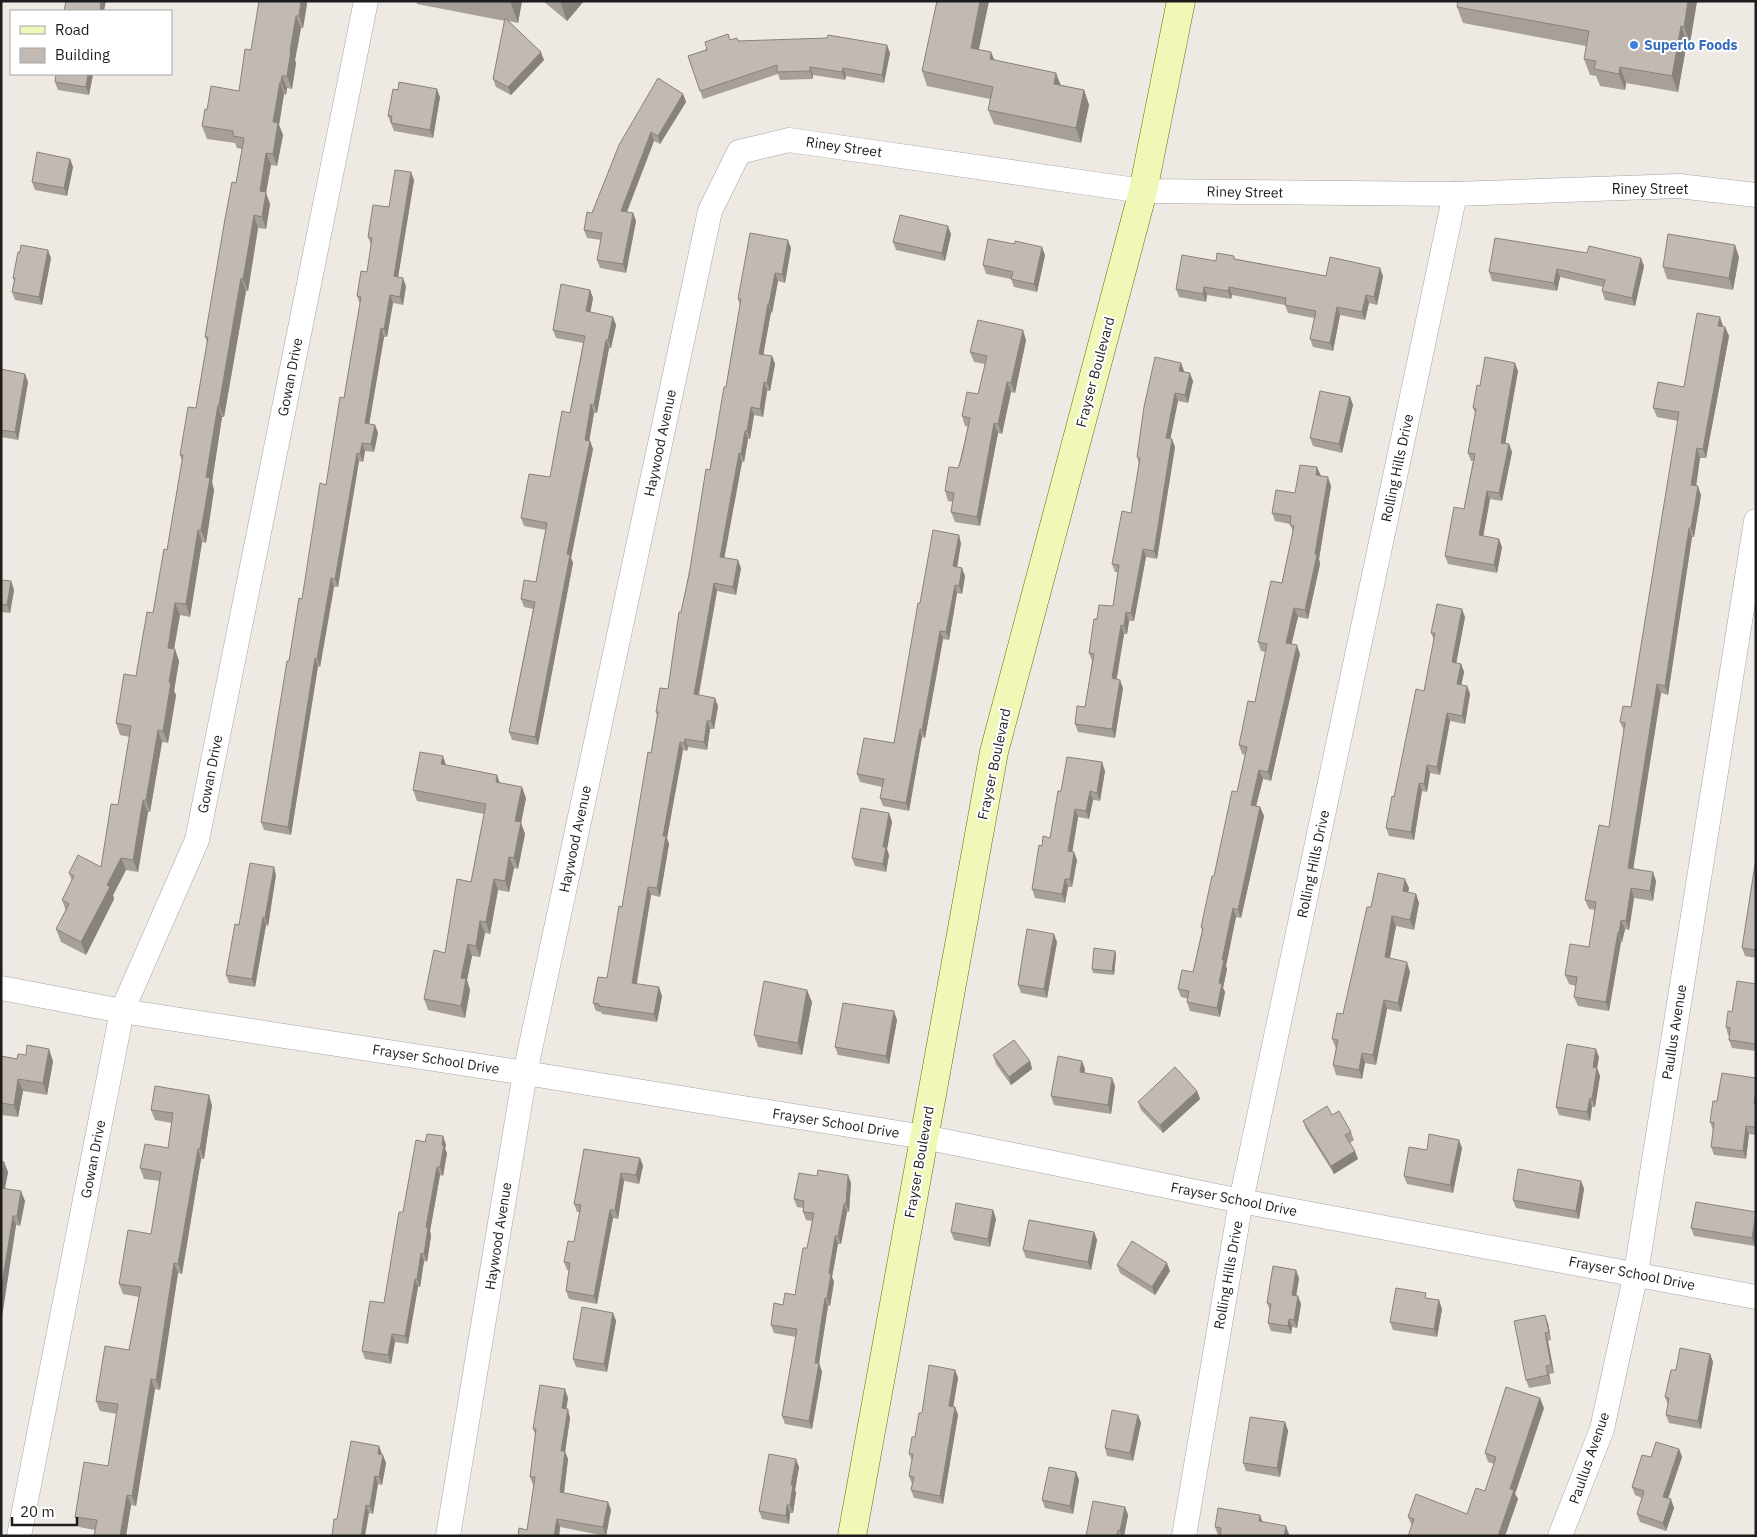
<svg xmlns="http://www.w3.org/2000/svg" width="1757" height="1537" viewBox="0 0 1757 1537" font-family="'IBM Plex Sans',sans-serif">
<rect width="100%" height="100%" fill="#eeeae3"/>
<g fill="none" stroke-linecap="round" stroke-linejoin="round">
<defs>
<g id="street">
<polyline points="1,988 122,1011 525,1073 924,1137 1241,1201 1756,1297"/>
<polyline points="19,1536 122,1011 197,840 366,1"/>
<polyline points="448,1536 525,1073 710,211 739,152 789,140 1143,191 1455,194 1679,186 1756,195"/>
<polyline points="1184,1536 1241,1201 1455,194"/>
<polyline points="1560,1536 1602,1429 1636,1273 1756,521"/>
</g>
<polyline id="secondary" points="852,1536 994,752 1143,191 1181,1"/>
</defs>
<use href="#street" stroke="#a4a4a4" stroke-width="25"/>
<use href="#secondary" stroke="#5f6f09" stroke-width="29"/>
<use href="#street" stroke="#fff" stroke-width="24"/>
<use href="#secondary" stroke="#f1f7b7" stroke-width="28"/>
</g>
<g fill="#a7a099">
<polygon points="416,1 522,1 518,23 509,21 544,60 511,95 496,87 493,79 505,21 417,4"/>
<polygon points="543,1 584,1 567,21"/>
<polygon points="937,1 989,1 979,49 994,60 1056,73 1061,85 1084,90 1089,105 1081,143 994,124 988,110 990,99 927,86 922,71"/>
<polygon points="1697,1 1690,43 1687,42 1678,92 1626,83 1625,90 1600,86 1596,76 1590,75 1584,59 1586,46 1463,23 1457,7"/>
<polygon points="307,4 303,28 301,28 295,60 296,63 292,89 287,88 286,95 284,94 279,125 283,135 277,166 271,165 266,193 270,204 266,229 258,228 248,291 246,291 224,417 222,417 212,482 214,490 206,543 202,542 190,617 180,615 174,649 179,661 174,691 176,695 168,743 162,742 150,812 148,812 138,872 126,870 113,895 114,899 86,955 61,942 56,929 66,911 62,900 72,881 69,873 101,867 118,805 130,737 120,735 116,723 136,676 153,613 167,550 182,461 180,455 196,408 207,342 205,337 236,183 242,149 237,148 235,143 207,139 202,126 207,110 239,91 251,50"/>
<polygon points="731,40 890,53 884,83 846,76 845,80 813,75 813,79 780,80 778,74 703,99 688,56"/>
<polygon points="93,74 89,95 58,90 55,82"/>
<polygon points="683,94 686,102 660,144 654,141 627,212 633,213 636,221 626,273 600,268 597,260 601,240 587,238 584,230 592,213 619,145"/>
<polygon points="440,97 433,138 394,131 388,116"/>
<polygon points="70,159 73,167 67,196 35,190 32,182"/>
<polygon points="414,180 398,277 406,286 403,305 393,303 387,337 384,337 369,424 375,425 378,433 374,452 365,451 363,462 359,461 338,587 334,587 320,667 318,666 291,835 264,830 261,822 289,661 344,398 360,304 357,296 367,272 371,245 368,237 389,207"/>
<polygon points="951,234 945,261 896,250 893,242"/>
<polygon points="1495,238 1644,266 1635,306 1605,300 1602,291 1603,287 1560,277 1557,291 1492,281 1489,272"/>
<polygon points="791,248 785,283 778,281 772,313 771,312 763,355 772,356 775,364 770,391 767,391 763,417 754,415 750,439 748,439 744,462 742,462 724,558 741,568 736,595 717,591 699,695 718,706 714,729 710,729 707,750 688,747 687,751 683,750 667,838 669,844 660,897 651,895 637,984 662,996 657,1022 602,1014 601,1012 596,1011 593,1003 607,978 622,907 651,753 657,716 656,712 668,689 681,612 726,387 740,305 738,299"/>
<polygon points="1045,255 1037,292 1014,287 1011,279 986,274 983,265"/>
<polygon points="1739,257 1733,290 1667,279 1663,267"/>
<polygon points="51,258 42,305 15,300 12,292 14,281 13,278"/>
<polygon points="1236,259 1326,276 1383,276 1377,305 1369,303 1365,320 1340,315 1333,351 1313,347 1310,339 1314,318 1288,313 1285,305 1232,295 1231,299 1207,295 1206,302 1179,297 1176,289 1216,261"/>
<polygon points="590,290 593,298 590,312 616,325 611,348 609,348 597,413 594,413 589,441 590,441 593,449 571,558 573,563 538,745 512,740 509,732 533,609 524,607 521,599 536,582 546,530 524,526 521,518 550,477 570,413 583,343 556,338 553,330"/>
<polygon points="1723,327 1725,327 1729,336 1706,458 1700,458 1696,486 1701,495 1694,537 1692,537 1668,695 1661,693 1633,868 1656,881 1653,901 1634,898 1629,930 1625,929 1622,942 1621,942 1609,1011 1578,1006 1574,997 1576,986 1569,984 1565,975 1589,947 1595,910 1589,909 1585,900 1609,827 1624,731 1620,722 1631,707 1678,421 1657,417 1653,408 1684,387"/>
<polygon points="1026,340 1015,393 1011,392 1002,434 998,433 980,526 955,522 951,512 953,502 948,501 945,491 958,468 968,427 965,426 962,416 978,394 985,364 974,362 970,352"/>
<polygon points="1181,363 1184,372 1193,381 1188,403 1178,401 1170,438 1175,447 1157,559 1146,557 1134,621 1129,621 1127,634 1124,634 1117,679 1123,688 1115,738 1078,732 1075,724 1085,707 1092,661 1089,653 1097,619 1113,606 1118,572 1115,572 1112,564 1131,513 1139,464 1137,457"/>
<polygon points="1,369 25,374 28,382 18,440 1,437"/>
<polygon points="1518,371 1505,443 1509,444 1512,452 1502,501 1490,499 1483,536 1502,547 1497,573 1448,564 1445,556 1464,509 1473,461 1471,461 1468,453 1475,413 1473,408 1480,386"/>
<polygon points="1350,397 1353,405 1342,453 1313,446 1310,438"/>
<polygon points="1321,476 1331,486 1319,559 1320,564 1308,619 1298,617 1291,644 1300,654 1271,781 1263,779 1256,806 1260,807 1264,816 1241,918 1236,917 1226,966 1227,969 1223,988 1225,992 1220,1017 1190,1011 1187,1002 1188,999 1181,997 1178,989 1193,972 1202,931 1201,927 1237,792 1245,755 1242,754 1239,745 1255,702 1266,652 1261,651 1258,642 1282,583 1293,532 1290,524 1275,521 1272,513 1295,493"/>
<polygon points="961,543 957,567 965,576 962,594 957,593 949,640 943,639 925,738 922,737 909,811 883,806 880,798 882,787 860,782 857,774 894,743 920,603"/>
<polygon points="1,580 11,581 14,590 10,613 1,612"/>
<polygon points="1465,617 1456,663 1461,664 1464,672 1461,685 1467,686 1470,694 1465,724 1450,721 1440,775 1430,773 1427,792 1422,791 1414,840 1389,836 1386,828 1394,797 1424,691 1434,640 1431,633"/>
<polygon points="446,765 500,783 526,798 521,823 525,834 518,869 514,868 509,892 498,890 490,934 485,933 480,957 472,956 467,980 470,990 465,1018 428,1010 424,999 445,953 471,882 484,814 417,801 413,790"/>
<polygon points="1105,771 1100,801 1093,800 1089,819 1078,817 1072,852 1077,860 1072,887 1068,887 1065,903 1035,898 1032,889 1042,846 1050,838 1061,791"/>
<polygon points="889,813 892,822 887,849 889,855 886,872 855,866 852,858"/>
<polygon points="1756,858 1756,958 1745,956 1742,948"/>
<polygon points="276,875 268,926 266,925 255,987 229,983 226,975 239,925"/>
<polygon points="1409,888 1408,892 1416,894 1419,903 1414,930 1396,926 1390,958 1410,972 1401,1012 1387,1009 1376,1065 1365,1063 1362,1079 1336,1075 1333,1065 1336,1049 1332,1039 1343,1014 1371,907"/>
<polygon points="1057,942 1047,998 1021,993 1018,985"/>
<polygon points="1115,951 1116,955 1114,975 1093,973 1092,969"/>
<polygon points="1756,984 1756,1051 1732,1048 1729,1040 1729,1035 1728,1035 1726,1027 1732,1012"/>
<polygon points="812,1002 802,1055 758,1047 754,1035"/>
<polygon points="897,1020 889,1064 838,1055 835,1047"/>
<polygon points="993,1055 1030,1061 1032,1069 1011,1085 996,1064"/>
<polygon points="1,1056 17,1059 53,1061 47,1095 23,1091 18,1117 1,1115"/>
<polygon points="1599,1057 1597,1068 1600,1076 1595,1107 1592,1107 1590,1121 1559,1115 1556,1107"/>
<polygon points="1085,1069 1084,1073 1115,1086 1111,1114 1054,1105 1051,1096"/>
<polygon points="1756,1078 1756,1135 1749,1134 1746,1159 1714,1155 1711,1147 1713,1130 1710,1122 1717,1101"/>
<polygon points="1197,1091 1200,1099 1163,1133 1141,1110 1138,1102"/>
<polygon points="212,1105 204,1159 201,1159 182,1274 178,1273 160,1390 155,1389 136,1506 131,1505 126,1536 94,1536 95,1530 79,1527 75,1517 108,1466 117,1414 100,1411 96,1401 129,1350 139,1297 123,1294 119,1284 151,1234 160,1181 144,1179 140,1168 168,1148 172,1123 155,1120 151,1110"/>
<polygon points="1332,1115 1351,1132 1354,1140 1350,1143 1358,1159 1334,1174 1306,1129 1303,1121"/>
<polygon points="443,1136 446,1145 445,1149 447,1153 443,1176 440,1175 430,1231 431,1236 427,1262 424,1261 420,1287 418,1287 408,1344 395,1342 391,1364 365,1359 362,1351 384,1303 403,1212 425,1142"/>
<polygon points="1462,1148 1453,1193 1407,1184 1404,1176 1427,1150"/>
<polygon points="640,1158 643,1166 639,1184 624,1181 618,1219 613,1218 597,1304 569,1299 566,1291 569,1270 567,1270 564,1262 574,1242 580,1212 577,1212 574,1204"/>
<polygon points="4,1162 8,1172 5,1189 25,1201 20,1226 16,1225 1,1323"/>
<polygon points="1581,1181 1584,1189 1579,1219 1516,1208 1513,1200"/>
<polygon points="851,1183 849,1212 847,1212 841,1244 838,1244 832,1277 834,1282 830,1306 828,1306 819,1363 822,1372 812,1429 785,1424 782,1416 796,1337 774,1333 771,1325 783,1305 795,1295 807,1248 812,1221 806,1220 803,1212 803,1208 797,1207 794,1199"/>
<polygon points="993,1210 996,1219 990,1247 954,1240 951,1232"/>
<polygon points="1691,1228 1756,1239 1755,1246 1694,1236"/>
<polygon points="1094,1232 1097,1240 1091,1270 1026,1258 1023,1250"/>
<polygon points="1117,1265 1170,1271 1155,1295 1120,1273"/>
<polygon points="1299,1278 1296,1296 1298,1296 1301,1304 1297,1328 1292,1327 1291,1334 1271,1331 1268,1323 1270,1311 1267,1303"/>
<polygon points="1428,1298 1442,1309 1437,1337 1393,1330 1390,1322"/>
<polygon points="613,1313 616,1321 607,1372 576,1367 573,1359"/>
<polygon points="1548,1323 1551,1340 1548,1341 1554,1373 1549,1374 1551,1384 1529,1388 1526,1380"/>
<polygon points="1710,1354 1713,1362 1701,1429 1669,1423 1666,1415 1668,1405 1665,1397 1676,1370"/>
<polygon points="955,1370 958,1378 953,1406 955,1407 958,1415 943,1504 914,1498 911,1490 912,1484 909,1476 912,1461 909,1454 915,1437 922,1413"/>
<polygon points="568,1398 566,1409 570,1418 565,1452 568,1459 564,1493 608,1502 611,1510 606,1536 560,1527 559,1536 518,1536 527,1530 534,1485 533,1485 530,1477 536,1436 533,1429"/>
<polygon points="1544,1408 1515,1494 1518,1499 1505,1536 1408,1536 1412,1526 1408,1517 1467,1514 1485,1491 1494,1464 1488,1462 1485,1453"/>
<polygon points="1138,1415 1141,1423 1133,1461 1107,1456 1105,1448"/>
<polygon points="1285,1422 1288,1431 1280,1477 1246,1471 1243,1463"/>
<polygon points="1679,1449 1682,1457 1668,1498 1674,1508 1666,1531 1640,1522 1637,1514 1642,1498 1635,1495 1632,1487 1651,1457"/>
<polygon points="382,1454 386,1463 382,1485 378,1484 373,1514 369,1513 337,1519"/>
<polygon points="799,1467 795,1490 796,1493 793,1513 790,1513 789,1524 762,1519 759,1511"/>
<polygon points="1076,1472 1079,1480 1073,1514 1045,1508 1042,1500"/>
<polygon points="1125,1507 1128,1515 1124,1536 1086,1536"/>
<polygon points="1262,1522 1289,1534 1220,1535 1218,1535 1215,1527"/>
</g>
<g fill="#88827d">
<polygon points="101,1 106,1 104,11 100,11"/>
<polygon points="301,1 306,1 307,4 303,28 299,16"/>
<polygon points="510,1 522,1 518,23"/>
<polygon points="560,1 584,1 567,21"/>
<polygon points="980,1 989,1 976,62 971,48"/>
<polygon points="1688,1 1697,1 1690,43 1684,27"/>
<polygon points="296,16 301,28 295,60 296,63 292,89 287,76 290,51"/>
<polygon points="1681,26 1687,42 1678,92 1672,76"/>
<polygon points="887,45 890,53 884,83 882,75"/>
<polygon points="541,52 544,60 511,95 508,87"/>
<polygon points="991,52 997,66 990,59"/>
<polygon points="810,67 813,75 813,79 810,71"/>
<polygon points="1620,67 1626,83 1625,90 1619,74"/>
<polygon points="843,68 846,76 845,80 842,72"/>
<polygon points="1056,73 1061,88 1054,84"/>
<polygon points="88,74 93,74 89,95 86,87"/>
<polygon points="282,76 287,88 286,95 281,82"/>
<polygon points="280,82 284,94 279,125 283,135 277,166 273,154 273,122"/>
<polygon points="437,89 440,97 433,138 430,130"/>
<polygon points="1084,90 1089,105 1081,143 1076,128"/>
<polygon points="683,94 686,102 660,144 658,136"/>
<polygon points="651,132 654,141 624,219 621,211"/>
<polygon points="266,153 271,165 266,193 270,204 266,229 262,217 260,191"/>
<polygon points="70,159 73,167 67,196 64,188"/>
<polygon points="411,172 414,180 397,284 394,276"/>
<polygon points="633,213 636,221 626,273 623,264"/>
<polygon points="254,215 258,228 248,291 243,279"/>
<polygon points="948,226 951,234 945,261 942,253"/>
<polygon points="788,240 791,248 785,283 782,274"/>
<polygon points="1735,245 1739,257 1733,290 1729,278"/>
<polygon points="1042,247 1045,255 1037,292 1034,284"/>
<polygon points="48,250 51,258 42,305 39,297"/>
<polygon points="1641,258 1644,266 1635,306 1632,298"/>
<polygon points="1380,268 1383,276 1377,305 1374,297"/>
<polygon points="1557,269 1560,277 1557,291 1554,283"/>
<polygon points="775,273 778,281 772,313 769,304"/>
<polygon points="241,278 246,291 224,417 219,405"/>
<polygon points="403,278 406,286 403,305 400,297"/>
<polygon points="1204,287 1207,295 1206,302 1203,294"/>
<polygon points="1229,287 1232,295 1231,299 1228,291"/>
<polygon points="590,290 593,298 589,320 586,311"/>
<polygon points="390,295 393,303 387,337 384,329"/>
<polygon points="1366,295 1369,303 1365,320 1362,312"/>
<polygon points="768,304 771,312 762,362 759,354"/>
<polygon points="1337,307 1340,315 1333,351 1330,343"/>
<polygon points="613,317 616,325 611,348 608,340"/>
<polygon points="1720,317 1723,326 1718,326"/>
<polygon points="1725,327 1729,336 1706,458 1703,449"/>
<polygon points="381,328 384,337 368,431 365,423"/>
<polygon points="1023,330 1026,340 1015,393 1011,383"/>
<polygon points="606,340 609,348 597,413 594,405"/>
<polygon points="772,356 775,364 770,391 767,383"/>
<polygon points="1181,363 1184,371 1182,379 1179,371"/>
<polygon points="1515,363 1518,371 1504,451 1501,443"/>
<polygon points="1190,373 1193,381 1188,403 1185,395"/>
<polygon points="25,374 28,382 18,440 15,432"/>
<polygon points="764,382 767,391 763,417 760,409"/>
<polygon points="1007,382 1011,392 1002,434 998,424"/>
<polygon points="1175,393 1178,401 1169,446 1166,438"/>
<polygon points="1350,397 1353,405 1342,453 1339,444"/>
<polygon points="591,404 594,413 588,448 585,440"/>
<polygon points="218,405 222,417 212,482 214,490 206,543 201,530 206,477"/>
<polygon points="751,407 754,415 750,439 747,431"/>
<polygon points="994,423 998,433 980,526 977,517"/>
<polygon points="375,425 378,433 374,452 371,444"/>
<polygon points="745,431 748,439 744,462 741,454"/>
<polygon points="1172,439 1175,447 1157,559 1154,551"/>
<polygon points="590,441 593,449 571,558 573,563 538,745 535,737 567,554"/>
<polygon points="362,443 365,451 363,462 360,454"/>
<polygon points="1509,444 1512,452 1502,501 1499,493"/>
<polygon points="1697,448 1700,458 1695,494 1691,485"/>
<polygon points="357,453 359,461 338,587 335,579"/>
<polygon points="739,453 742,462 723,565 720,557"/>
<polygon points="1317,467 1321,476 1316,475"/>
<polygon points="1328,477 1331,486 1319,559 1320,564 1308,619 1305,610"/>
<polygon points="1698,486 1701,495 1694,537 1691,528"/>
<polygon points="1487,491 1490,499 1482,543 1479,535"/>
<polygon points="1689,528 1692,537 1668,695 1665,686"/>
<polygon points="198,530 202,542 190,617 186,604"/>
<polygon points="959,535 961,543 956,574 953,566"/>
<polygon points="1499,539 1502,547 1497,573 1494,565"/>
<polygon points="1143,549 1146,557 1134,621 1131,613"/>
<polygon points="738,560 741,568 736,595 733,587"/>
<polygon points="962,568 965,576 962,594 959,586"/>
<polygon points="331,578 334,587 320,667 317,659"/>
<polygon points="11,581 14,590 10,613 7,605"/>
<polygon points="714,583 717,591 697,703 694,694"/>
<polygon points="955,585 957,593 949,640 946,632"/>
<polygon points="175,603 180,615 172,660 168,648"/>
<polygon points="1294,608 1298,617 1290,651 1286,643"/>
<polygon points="1462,609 1465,617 1455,670 1452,662"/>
<polygon points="1126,612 1129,621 1127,634 1124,626"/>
<polygon points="1121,625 1124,634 1115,686 1112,678"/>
<polygon points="940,631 943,639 925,738 922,730"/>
<polygon points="1297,645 1300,654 1271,781 1268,772"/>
<polygon points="175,649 179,661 174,691 176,695 168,743 163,731 169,682"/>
<polygon points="315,658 318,666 291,835 288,827"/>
<polygon points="1461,664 1464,672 1460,692 1457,684"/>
<polygon points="1120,680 1123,688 1115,738 1112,729"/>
<polygon points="1657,684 1661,693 1632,877 1628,868"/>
<polygon points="1467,686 1470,694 1465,724 1462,716"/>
<polygon points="715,698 718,706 714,729 711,721"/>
<polygon points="1447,713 1450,721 1440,775 1437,767"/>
<polygon points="707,721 710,729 707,750 704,742"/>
<polygon points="920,729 922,737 909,811 906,803"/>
<polygon points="158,730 162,742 150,812 146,800"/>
<polygon points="685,739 688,747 687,751 684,743"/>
<polygon points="680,742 683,750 667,838 669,844 660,897 657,888 663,836"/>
<polygon points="443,756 447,768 441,764"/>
<polygon points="1102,762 1105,771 1100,801 1097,793"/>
<polygon points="1427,765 1430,773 1427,792 1424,784"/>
<polygon points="1259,770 1263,779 1254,814 1251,805"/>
<polygon points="497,775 501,786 496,782"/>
<polygon points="1419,783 1422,791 1414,840 1411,832"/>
<polygon points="522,787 526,798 521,823 525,834 518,869 514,858 515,821"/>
<polygon points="1090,791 1093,800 1089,819 1086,811"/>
<polygon points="143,800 148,812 138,872 133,860"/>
<polygon points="1260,807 1264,816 1241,918 1238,910"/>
<polygon points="1075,809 1078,817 1071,860 1068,851"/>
<polygon points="889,813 892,822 887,849 889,855 886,872 883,864 883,847"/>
<polygon points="1074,852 1077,860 1072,887 1070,879"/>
<polygon points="509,857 514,868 509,892 505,881"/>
<polygon points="121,858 126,870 113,895 114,899 86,955 81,942 107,885"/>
<polygon points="274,867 276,875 268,926 265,918"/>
<polygon points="1653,872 1656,881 1653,901 1650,891"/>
<polygon points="494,879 498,890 490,934 486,922"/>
<polygon points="1065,879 1068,887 1065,903 1062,894"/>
<polygon points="1405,879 1409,888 1406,901 1403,891"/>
<polygon points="648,887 651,895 635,991 632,983"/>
<polygon points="1631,888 1634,898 1629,930 1626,921"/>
<polygon points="1416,894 1419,903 1414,930 1410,920"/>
<polygon points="1233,908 1236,917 1226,966 1227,969 1223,988 1225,992 1220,1017 1217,1008 1219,983 1222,960"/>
<polygon points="1392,916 1396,926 1388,967 1385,957"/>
<polygon points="263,917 266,925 255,987 252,979"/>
<polygon points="1621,920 1625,929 1622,942 1619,933"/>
<polygon points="480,921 485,933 480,957 476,946"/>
<polygon points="1618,932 1621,942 1609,1011 1606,1002"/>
<polygon points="1054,934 1057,942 1047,998 1044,989"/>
<polygon points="468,944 472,956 467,980 470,990 465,1018 461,1006 461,978"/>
<polygon points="1115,951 1116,955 1114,975 1112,971"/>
<polygon points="1407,962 1410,972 1401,1012 1398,1003"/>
<polygon points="659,987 662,996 657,1022 654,1014"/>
<polygon points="807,990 812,1002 802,1055 798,1043"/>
<polygon points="1384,1000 1387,1009 1376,1065 1373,1055"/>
<polygon points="894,1011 897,1020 889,1064 886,1056"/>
<polygon points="49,1049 53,1061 47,1095 43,1083"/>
<polygon points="1596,1049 1599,1057 1597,1068 1600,1076 1595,1107 1592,1099 1593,1067"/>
<polygon points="1362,1053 1365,1063 1362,1079 1359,1070"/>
<polygon points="1030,1061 1032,1069 1011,1085 1009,1077"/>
<polygon points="1082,1061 1085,1069 1083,1080 1080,1072"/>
<polygon points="1112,1078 1115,1086 1111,1114 1108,1105"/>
<polygon points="18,1079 23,1091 18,1117 14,1105"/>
<polygon points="1197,1091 1200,1099 1163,1133 1160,1125"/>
<polygon points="209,1095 212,1105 204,1159 200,1149"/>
<polygon points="1590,1098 1592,1107 1590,1121 1587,1112"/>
<polygon points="1746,1126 1749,1134 1746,1159 1743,1151"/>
<polygon points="443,1136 446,1145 445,1149 447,1153 443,1176 440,1167"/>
<polygon points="1459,1140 1462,1148 1453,1193 1450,1185"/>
<polygon points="198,1149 201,1159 182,1274 178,1264"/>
<polygon points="1355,1151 1358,1159 1334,1174 1331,1166"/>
<polygon points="640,1158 643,1166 639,1184 636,1175"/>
<polygon points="4,1162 8,1172 3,1197 1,1192 1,1178"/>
<polygon points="437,1167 440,1175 430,1231 431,1236 427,1262 424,1254 426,1227"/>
<polygon points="621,1173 624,1181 618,1219 615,1210"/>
<polygon points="848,1175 851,1183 849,1212 846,1204"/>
<polygon points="1581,1181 1584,1189 1579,1219 1576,1211"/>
<polygon points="21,1191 25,1201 20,1226 17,1216"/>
<polygon points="844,1204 847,1212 841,1244 838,1236"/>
<polygon points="610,1210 613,1218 597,1304 594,1296"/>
<polygon points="993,1210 996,1219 990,1247 988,1239"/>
<polygon points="1756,1212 1756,1239 1755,1246 1752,1238"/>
<polygon points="13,1216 16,1225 1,1323 1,1290"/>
<polygon points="1094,1232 1097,1240 1091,1270 1088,1262"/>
<polygon points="835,1236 838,1244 832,1277 834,1282 830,1306 827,1298 829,1273"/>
<polygon points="421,1253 424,1261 420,1287 417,1279"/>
<polygon points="174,1263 178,1273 160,1390 156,1380"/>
<polygon points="1167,1263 1170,1271 1155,1295 1152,1287"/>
<polygon points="1296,1270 1299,1278 1295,1303 1292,1295"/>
<polygon points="415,1279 418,1287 408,1344 405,1336"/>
<polygon points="1298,1296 1301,1304 1297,1328 1294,1320"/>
<polygon points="825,1298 828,1306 818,1370 819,1363 822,1372 812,1429 809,1421 815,1363"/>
<polygon points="1439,1300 1442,1309 1437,1337 1434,1329"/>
<polygon points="613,1313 616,1321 607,1372 604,1364"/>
<polygon points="1545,1315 1548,1323 1551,1340 1549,1332"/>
<polygon points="1289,1319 1292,1327 1291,1334 1288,1326"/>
<polygon points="1545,1333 1548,1341 1554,1373 1551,1365"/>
<polygon points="392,1334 395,1342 391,1364 388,1355"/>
<polygon points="1710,1354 1713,1362 1701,1429 1698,1421"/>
<polygon points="1546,1366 1549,1374 1551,1384 1548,1375"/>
<polygon points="955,1370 958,1378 952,1414 949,1406"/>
<polygon points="151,1379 155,1389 136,1506 132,1496"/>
<polygon points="565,1389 568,1398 565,1416 562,1408"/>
<polygon points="1540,1398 1544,1408 1515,1494 1518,1499 1505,1536 1498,1536 1510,1489"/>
<polygon points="955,1407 958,1415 943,1504 940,1496"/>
<polygon points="568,1409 570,1418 565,1452 568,1459 563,1500 560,1492 561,1451"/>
<polygon points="1138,1415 1141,1423 1133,1461 1130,1453"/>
<polygon points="1285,1422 1288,1431 1280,1477 1277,1468"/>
<polygon points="379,1446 382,1454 378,1454"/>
<polygon points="1679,1449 1682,1457 1666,1505 1663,1497"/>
<polygon points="383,1455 386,1463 382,1485 379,1477"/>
<polygon points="796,1459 799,1467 795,1490 796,1493 793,1513 790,1505 791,1485"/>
<polygon points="1076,1472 1079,1480 1073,1514 1070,1506"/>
<polygon points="375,1476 378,1484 373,1514 370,1506"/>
<polygon points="127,1495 131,1505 126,1536 120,1536"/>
<polygon points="1671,1499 1674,1508 1666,1531 1663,1523"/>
<polygon points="608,1502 611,1510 606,1536 603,1527"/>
<polygon points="366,1505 369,1513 365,1536 361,1536"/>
<polygon points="787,1505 790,1513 789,1524 786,1516"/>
<polygon points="1125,1507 1128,1515 1124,1536 1122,1536 1120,1531"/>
<polygon points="1260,1515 1263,1523 1259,1521"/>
<polygon points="557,1519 560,1527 559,1536 554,1536"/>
<polygon points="1286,1526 1289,1534 1288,1536 1284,1536"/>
</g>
<g fill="#c2bab2" stroke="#88827d">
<polygon points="66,1 101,1 100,11 64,11"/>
<polygon points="259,1 301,1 299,16 296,16 290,51 291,51 287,76 282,76 281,82 280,82 273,122 278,123 273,154 266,153 260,191 266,192 262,217 254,215 243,279 241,278 219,405 218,405 206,477 210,478 201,530 198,530 186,604 175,603 168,648 175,649 169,682 171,682 163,731 158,730 146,800 143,800 133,860 121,858 107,885 110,887 81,942 56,929 69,904 62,900 74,876 69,873 78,855 101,867 111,804 118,805 131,726 116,723 124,674 136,676 147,612 153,613 164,549 167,550 183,455 180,455 188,407 196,408 208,337 205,337 225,219 232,182 236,183 244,138 233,136 233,131 202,126 205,109 207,110 211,86 239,91 245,49 251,50"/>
<polygon points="937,1 980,1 971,48 991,52 990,59 1056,73 1054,84 1084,90 1076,128 988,110 993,87 922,71"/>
<polygon points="1458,1 1688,1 1684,27 1681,26 1672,76 1620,67 1619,74 1594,69 1596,61 1584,59 1589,31 1457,7"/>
<polygon points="505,18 541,52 508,87 493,79"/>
<polygon points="728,34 730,40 737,38 738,41 827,38 828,35 887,45 882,75 843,68 842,72 810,67 810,71 777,72 777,65 700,91 688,56 707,50 705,42"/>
<polygon points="56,74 88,74 86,87 55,82"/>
<polygon points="658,78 683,94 658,136 651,132 621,211 633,213 623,264 597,260 602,233 584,230 587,212 592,213 619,145"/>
<polygon points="399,82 437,89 430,130 391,123 392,116 388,116 393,89 398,90"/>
<polygon points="37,152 70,159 64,188 32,182"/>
<polygon points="395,170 411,172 394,276 403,278 400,297 390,295 384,329 381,328 365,423 375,425 371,444 362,443 360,454 357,453 335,579 331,578 317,659 315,658 288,827 261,822 287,661 289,661 299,598 302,599 320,483 326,485 340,397 344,398 361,297 357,296 361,271 367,272 372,238 368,237 373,205 389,207"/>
<polygon points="900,215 948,226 942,253 893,242"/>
<polygon points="750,233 788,240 782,274 775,273 769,304 768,304 759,354 772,356 767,383 764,382 760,409 751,407 747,431 745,431 741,454 739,453 720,557 738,560 733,587 714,583 694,694 715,698 711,721 707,721 704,742 685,739 684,743 680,742 663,836 666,836 657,888 648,887 632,983 659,987 654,1014 599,1006 599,1004 593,1003 598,977 607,978 619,906 622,907 648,752 651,753 658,712 656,712 660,688 668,689 679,612 681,612 689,575 706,469 710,470 724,387 726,387 741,299 738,299"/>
<polygon points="1668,234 1735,245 1729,278 1663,267"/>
<polygon points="1495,238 1587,253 1589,246 1641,258 1632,298 1602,291 1605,280 1557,269 1554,283 1489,272"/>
<polygon points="988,239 1015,244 1015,241 1042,247 1034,284 1011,279 1013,272 983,265"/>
<polygon points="21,245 48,250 39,297 12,292 15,278 13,278 18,252 20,252"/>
<polygon points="1217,253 1234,256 1234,259 1326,276 1330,257 1380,268 1374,297 1366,295 1362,312 1337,307 1330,343 1310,339 1316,311 1285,305 1286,298 1229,287 1228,291 1204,287 1203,294 1176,289 1182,255 1216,261"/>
<polygon points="561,284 590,290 586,311 613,317 608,340 606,340 594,405 591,404 585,440 590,441 567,554 570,555 535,737 509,732 535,602 521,599 524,580 536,582 547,523 521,518 529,474 550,477 562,411 570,413 585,336 553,330"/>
<polygon points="1697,313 1720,317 1718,326 1725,327 1703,449 1697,448 1691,485 1698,486 1691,528 1689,528 1665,686 1657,684 1628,868 1653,872 1650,891 1631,888 1626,921 1621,920 1619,933 1618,932 1606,1002 1574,997 1577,977 1565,975 1570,944 1589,947 1596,902 1585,900 1599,825 1609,827 1625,723 1620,722 1623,706 1631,707 1679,412 1653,408 1658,382 1684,387"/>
<polygon points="978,320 1023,330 1011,383 1007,382 998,424 994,423 977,517 951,512 954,493 945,491 949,467 958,468 961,460 970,418 962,416 967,392 978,394 987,356 970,352"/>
<polygon points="1155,357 1181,363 1179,371 1190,373 1185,395 1175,393 1166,438 1172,439 1154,551 1143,549 1131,613 1126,612 1124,626 1121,625 1112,678 1120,680 1112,729 1075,724 1077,706 1085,707 1094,654 1089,653 1094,619 1097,619 1099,605 1113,606 1119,565 1112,564 1122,511 1131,513 1140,458 1137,457 1144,407"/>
<polygon points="1485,357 1515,363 1501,443 1509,444 1499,493 1487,491 1479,535 1499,539 1494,565 1445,556 1454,507 1464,509 1475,454 1468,453 1476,409 1473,408 1477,385 1480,386"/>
<polygon points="1,369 25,374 15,432 1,430"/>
<polygon points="1320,391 1350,397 1339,444 1310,438"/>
<polygon points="1300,465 1317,467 1316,475 1328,477 1315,554 1317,555 1305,610 1294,608 1286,643 1297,645 1268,772 1259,770 1251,805 1260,807 1238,910 1233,908 1222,960 1224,960 1219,983 1222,984 1217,1008 1187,1002 1189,991 1178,989 1182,970 1193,972 1203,928 1201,927 1212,876 1214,876 1232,791 1237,792 1247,747 1239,745 1248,701 1255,702 1267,644 1258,642 1271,581 1282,583 1294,526 1290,525 1291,516 1272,513 1276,490 1295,493"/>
<polygon points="933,530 959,535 953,566 962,568 959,586 955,585 946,632 940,631 922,730 920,729 906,803 880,798 884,779 857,774 864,738 894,743 918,603 920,603"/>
<polygon points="1,580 11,581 7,605 1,604"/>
<polygon points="1437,604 1462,609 1452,662 1461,664 1457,684 1467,686 1462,716 1447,713 1437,767 1427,765 1424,784 1419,783 1411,832 1386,828 1392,796 1394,797 1416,689 1424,691 1435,633 1431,633"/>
<polygon points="420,752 443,756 441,764 497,775 496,782 522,787 515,821 521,822 514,858 509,857 505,881 494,879 486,922 480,921 476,946 468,944 461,978 466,979 461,1006 424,999 434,950 445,953 457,879 471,882 486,804 413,790"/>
<polygon points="1067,757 1102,762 1097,793 1090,791 1086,811 1075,809 1068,851 1074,852 1070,879 1065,879 1062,894 1032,889 1039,845 1042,846 1043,836 1050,838 1058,791 1061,791"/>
<polygon points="861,808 889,813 883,847 886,847 883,864 852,858"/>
<polygon points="1756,858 1756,950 1742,948"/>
<polygon points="250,863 274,867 265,918 263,917 252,979 226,975 235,924 239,925"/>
<polygon points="1378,873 1405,879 1403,891 1416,894 1410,920 1392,916 1385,957 1407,962 1398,1003 1384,1000 1373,1055 1362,1053 1359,1070 1333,1065 1338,1040 1332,1039 1337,1013 1343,1014 1367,907 1371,907"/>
<polygon points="1027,929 1054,934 1044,989 1018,985"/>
<polygon points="1094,948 1115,951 1112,971 1092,969"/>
<polygon points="764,981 807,990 798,1043 754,1035"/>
<polygon points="1737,981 1756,984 1756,1044 1729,1040 1730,1028 1726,1027 1728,1011 1732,1012"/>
<polygon points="843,1003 894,1011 886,1056 835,1047"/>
<polygon points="1014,1040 1030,1061 1009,1077 993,1055"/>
<polygon points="1567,1044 1596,1049 1593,1067 1597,1068 1592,1099 1590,1098 1587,1112 1556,1107"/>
<polygon points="27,1045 49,1049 43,1083 18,1079 14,1105 1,1103 1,1056 17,1059 18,1054 26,1055"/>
<polygon points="1058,1056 1082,1061 1080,1072 1112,1078 1108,1105 1051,1096"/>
<polygon points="1175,1067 1197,1091 1160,1125 1138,1102"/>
<polygon points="1722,1073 1756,1078 1756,1093 1754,1103 1756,1104 1756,1127 1746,1126 1743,1151 1711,1147 1714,1123 1710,1122 1713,1101 1717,1101"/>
<polygon points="155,1086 209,1095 200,1149 198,1149 178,1264 174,1263 156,1380 151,1379 132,1496 127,1495 120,1536 94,1536 97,1520 75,1517 84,1462 108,1466 118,1404 96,1401 105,1346 129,1350 141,1287 119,1284 128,1230 151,1234 161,1172 140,1168 145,1144 168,1148 173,1113 151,1110"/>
<polygon points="1327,1106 1332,1115 1339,1111 1351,1132 1345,1135 1355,1151 1331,1166 1303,1121"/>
<polygon points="427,1134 443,1136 442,1145 444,1145 440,1167 437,1167 426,1227 428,1228 424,1254 421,1253 417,1279 415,1279 405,1336 392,1334 388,1355 362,1351 370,1301 384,1303 399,1212 403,1212 416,1140 425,1142"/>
<polygon points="1429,1134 1459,1140 1450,1185 1404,1176 1409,1147 1427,1150"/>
<polygon points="584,1149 640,1158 636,1175 621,1173 615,1210 610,1210 594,1296 566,1291 570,1263 564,1262 568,1241 574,1242 581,1205 574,1204"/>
<polygon points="1,1161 4,1162 1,1178"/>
<polygon points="1518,1169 1581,1181 1576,1211 1513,1200"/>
<polygon points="818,1170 848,1175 846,1204 844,1204 838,1236 835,1236 829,1273 831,1274 827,1298 825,1298 815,1363 819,1363 809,1421 782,1416 797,1329 771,1325 774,1303 783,1305 785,1293 795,1295 803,1248 807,1248 814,1213 803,1212 804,1201 794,1199 799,1173 817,1176"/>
<polygon points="1,1188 21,1191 17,1216 13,1216 1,1290"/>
<polygon points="1696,1202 1756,1212 1752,1238 1691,1228"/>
<polygon points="956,1203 993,1210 988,1239 951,1232"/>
<polygon points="1029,1220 1094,1232 1088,1262 1023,1250"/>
<polygon points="1132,1241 1167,1263 1152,1287 1117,1265"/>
<polygon points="1273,1266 1296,1270 1292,1295 1298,1296 1294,1320 1289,1319 1288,1326 1268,1323 1271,1304 1267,1303"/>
<polygon points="1396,1288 1426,1293 1425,1298 1439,1300 1434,1329 1390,1322"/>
<polygon points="582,1307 613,1313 604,1364 573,1359"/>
<polygon points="1545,1315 1549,1332 1545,1333 1551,1365 1546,1366 1548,1375 1526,1380 1514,1321"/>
<polygon points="1680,1348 1710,1354 1698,1421 1666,1415 1669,1398 1665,1397 1671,1370 1676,1370"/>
<polygon points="929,1365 955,1370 949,1406 955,1407 940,1496 911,1490 914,1477 909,1476 913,1454 909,1454 912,1437 915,1437 919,1413 922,1413"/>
<polygon points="540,1385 565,1389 562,1408 568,1409 561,1451 565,1451 560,1492 608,1502 603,1527 557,1519 554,1536 518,1536 519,1528 527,1530 535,1477 530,1477 536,1429 533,1429"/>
<polygon points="1506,1387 1540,1398 1510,1489 1514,1490 1498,1536 1408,1536 1414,1519 1408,1517 1416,1494 1467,1514 1476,1488 1485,1491 1496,1457 1485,1453"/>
<polygon points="1112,1410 1138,1415 1130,1453 1105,1448"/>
<polygon points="1250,1417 1285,1422 1277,1468 1243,1463"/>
<polygon points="351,1441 379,1446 378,1454 383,1455 379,1477 375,1476 370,1506 366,1505 361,1536 332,1536 334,1519 337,1519"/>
<polygon points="1656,1442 1679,1449 1663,1497 1671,1499 1663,1523 1637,1514 1644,1491 1632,1487 1642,1455 1651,1457"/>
<polygon points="769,1454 796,1459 791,1485 793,1485 790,1505 787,1505 786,1516 759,1511"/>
<polygon points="1049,1467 1076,1472 1070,1506 1042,1500"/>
<polygon points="1093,1501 1125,1507 1120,1531 1118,1530 1117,1536 1086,1536"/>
<polygon points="1218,1508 1260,1515 1259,1521 1286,1526 1284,1536 1220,1536 1221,1528 1215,1527"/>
</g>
<circle fill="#3f7fe0" stroke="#fff" stroke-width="2" cx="1634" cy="45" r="5"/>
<g text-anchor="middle" stroke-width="4" stroke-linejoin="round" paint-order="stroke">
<g font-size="14" font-weight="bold" fill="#366cbe" stroke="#fff" text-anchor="start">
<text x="1644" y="50">Superlo Foods</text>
</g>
<g font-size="14" fill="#1d1d1d" stroke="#fff">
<text transform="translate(844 147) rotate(8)" y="5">Riney Street</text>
<text x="1650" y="194">Riney Street</text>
<text transform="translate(1245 192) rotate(1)" y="5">Riney Street</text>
<text transform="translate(1095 372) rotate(-75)" y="5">Frayser Boulevard</text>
<text transform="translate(290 377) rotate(-79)" y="5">Gowan Drive</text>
<text transform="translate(660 443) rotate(-78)" y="5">Haywood Avenue</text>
<text transform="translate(1397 468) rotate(-78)" y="5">Rolling Hills Drive</text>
<text transform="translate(994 764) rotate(-78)" y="5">Frayser Boulevard</text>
<text transform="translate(210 774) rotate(-79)" y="5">Gowan Drive</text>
<text transform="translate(575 839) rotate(-78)" y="5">Haywood Avenue</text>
<text transform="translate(1313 864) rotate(-78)" y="5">Rolling Hills Drive</text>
<text transform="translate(1674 1032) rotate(-81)" y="5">Paullus Avenue</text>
<text transform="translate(436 1059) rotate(9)" y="5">Frayser School Drive</text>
<text transform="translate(836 1123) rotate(9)" y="5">Frayser School Drive</text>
<text transform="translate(93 1159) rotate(-79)" y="5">Gowan Drive</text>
<text transform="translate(919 1162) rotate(-80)" y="5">Frayser Boulevard</text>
<text transform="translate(1234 1199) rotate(11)" y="5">Frayser School Drive</text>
<text transform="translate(498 1236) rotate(-81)" y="5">Haywood Avenue</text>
<text transform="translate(1632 1273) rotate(11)" y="5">Frayser School Drive</text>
<text transform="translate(1228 1275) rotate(-80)" y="5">Rolling Hills Drive</text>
<text transform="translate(1589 1458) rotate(-71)" y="5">Paullus Avenue</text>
</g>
</g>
<rect width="1757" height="1537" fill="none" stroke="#1d1d1d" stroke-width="5"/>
<rect x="10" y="10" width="162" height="65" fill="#ffffff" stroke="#a5a5a5"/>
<rect x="20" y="26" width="25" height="8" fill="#f1f7b7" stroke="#a5a5a5"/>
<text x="55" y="35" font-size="15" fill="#1d1d1d">Road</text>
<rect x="20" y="48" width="25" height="15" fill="#c2bab2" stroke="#a5a5a5"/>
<text x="55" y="60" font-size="15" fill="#1d1d1d">Building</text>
<path d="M12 1517v8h65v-8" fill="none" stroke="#1d1d1d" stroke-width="2.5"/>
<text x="20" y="1517" font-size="15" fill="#1d1d1d" stroke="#ffffff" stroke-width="4" paint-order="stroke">20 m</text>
</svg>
